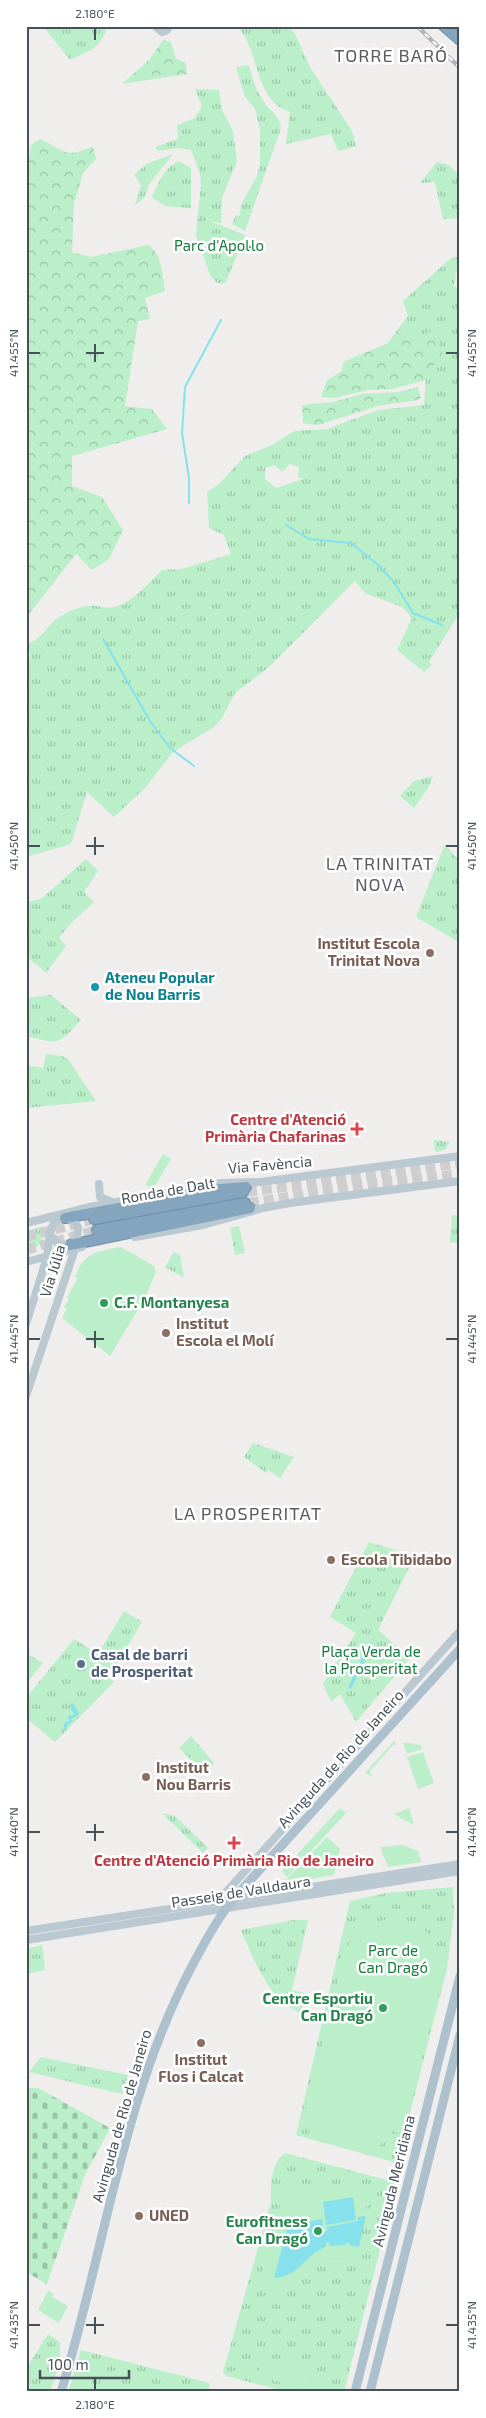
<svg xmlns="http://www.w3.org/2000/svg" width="486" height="2418" viewBox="0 0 486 2418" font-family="'Exo 2',sans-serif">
<defs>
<pattern id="grass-tufts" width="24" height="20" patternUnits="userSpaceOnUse" patternTransform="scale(1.25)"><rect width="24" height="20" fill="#baefc9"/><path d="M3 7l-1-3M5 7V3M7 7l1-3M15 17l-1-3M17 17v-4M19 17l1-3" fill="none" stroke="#99c4a6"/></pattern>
<pattern id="forest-crowns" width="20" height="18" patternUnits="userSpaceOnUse" patternTransform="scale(1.25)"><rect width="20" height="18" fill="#baefc9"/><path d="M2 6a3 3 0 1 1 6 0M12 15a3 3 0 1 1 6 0" fill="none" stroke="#99c4a6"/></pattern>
<pattern id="cemetery-stones" width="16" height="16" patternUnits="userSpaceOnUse" patternTransform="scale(1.25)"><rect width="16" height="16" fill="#baefc9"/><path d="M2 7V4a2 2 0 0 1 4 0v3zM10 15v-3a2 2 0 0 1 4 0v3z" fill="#99c4a6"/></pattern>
</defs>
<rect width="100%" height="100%" fill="#f0eded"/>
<g fill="url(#grass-tufts)" fill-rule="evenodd">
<path d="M43,26H107C103,47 88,52 70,60Z"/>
<path d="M237,26H288L295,34L311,69L352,131L356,146L338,151L331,134L286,144L290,112C253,100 261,51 237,26Z"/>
<path d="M249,65C252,78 256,91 264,102C271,113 279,114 281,128L245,231L232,224L236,215L240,216L241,205L257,176L260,164V129L255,109L245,97L236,67Z"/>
<polygon points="195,89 219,90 222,110 233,131 237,161 222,198 221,223 210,221 245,235 226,282 222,284 216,282 210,275 196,235 201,184 200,173 191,150 178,148 158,151 155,147 178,139 177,125 195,118 202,106"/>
<polygon points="173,154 150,183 144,198 135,205 141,185 134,175 146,164"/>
<path d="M179,161L191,168V208L165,206L152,197C159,183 164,167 179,161Z"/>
<polygon points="437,162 449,165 460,176 460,218 443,219 435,182 420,183"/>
<path d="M459,257L454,286L460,289V612L429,662L432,665L424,672L397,650L412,618L402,607L365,593L355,581L268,668L235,693L222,718L214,727L173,752L146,787L114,817L87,792L71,844L26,857V664L30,657L28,643C41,641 49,622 61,616C68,612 81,606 90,606C96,605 103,608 109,608C131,605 147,585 162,570L182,569L231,554L224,535L209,528L207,492L219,484L245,456L272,445L294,431L327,429L378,410L424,405L426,374L415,338L397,330L408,316L403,301L451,258ZM290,464L299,467L298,477L303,479L276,488L265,479V468L275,465L282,472Z"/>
<polygon points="433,776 428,788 414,808 400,796 414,781"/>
<polygon points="445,844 460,862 460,943 416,917"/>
<polygon points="86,859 98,871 84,892 94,902 70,924 59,938 66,946 46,973 26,956 26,902 41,899"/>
<path d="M51,995L81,1020C57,1046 60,1044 26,1036V998Z"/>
<polygon points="46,1054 62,1056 68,1059 96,1101 26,1108 26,1065 43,1068"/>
<polygon points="434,1140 436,1140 450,1142 445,1150 435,1152"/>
<polygon points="452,1215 460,1216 460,1243 450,1242"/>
<path d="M44,1226C44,1239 39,1249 26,1254V1231Z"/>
<polygon points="239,1226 245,1253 235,1255 230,1228"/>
<polygon points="174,1252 180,1255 184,1278 165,1267"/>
<polygon points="253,1443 294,1457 280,1478 268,1470 266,1473 244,1457"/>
<polygon points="369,1542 415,1556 378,1630 410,1658 356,1722 340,1694 331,1702 323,1684 356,1633 330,1617"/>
<polygon points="124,1611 142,1622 109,1677 114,1682 55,1742 26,1718 26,1698 74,1639 98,1654"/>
<polygon points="26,1653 43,1663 29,1680 26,1678"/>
<polygon points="191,1736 214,1763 205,1774 179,1748"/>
<polygon points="162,1813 175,1816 208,1848 203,1853"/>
<polygon points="453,1887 454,1913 447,1969 397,2163 296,2135 350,1901 386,1893"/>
<path d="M293,1920H308L292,1990L305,1993L301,2013C268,1999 254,1960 241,1930Z"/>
<polygon points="42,1945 45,1970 26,1974 26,1949"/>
<polygon points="41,2057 128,2075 122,2094 29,2072"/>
<path d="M285,2153L391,2181L396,2187L344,2392H288L226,2376L223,2372L271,2202C270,2186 271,2163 285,2153Z"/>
<polygon points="48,2334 60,2342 60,2361 50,2392 33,2392 26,2387 26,2369"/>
<polygon points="81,2350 210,2383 208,2392 68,2392"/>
</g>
<g fill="url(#forest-crowns)">
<polygon points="163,40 171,42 176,59 186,63 187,74 122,84 150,59"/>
<path d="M40,139C66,151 64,159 93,146L96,159L83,173L74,204L72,252L91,257L148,245C163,253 162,276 165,291L145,298L150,319L138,321L125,406L152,409L167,429L72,456V486L102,497L123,530L109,559L92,570L76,554L26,618V179L31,145Z"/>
<polygon points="397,330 415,338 433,330 443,355 426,374 426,380 392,389 368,390 334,398 321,397 327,380 342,371 343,362 388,343"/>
<polygon points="418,387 421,397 418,400 378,406 318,425 303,423 302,405 333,402 362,394 398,392"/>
</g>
<polygon fill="url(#cemetery-stones)" points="26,2088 38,2088 110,2128 85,2175 47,2284 26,2272"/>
<g fill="#baefc9">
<polygon points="163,1154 171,1159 153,1189 145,1185"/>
<path d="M121,1247L154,1266L156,1272L145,1298L110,1356L62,1318L67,1309L64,1307L69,1299L67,1297L78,1278L75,1277C85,1251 96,1252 121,1247Z"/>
<polygon points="394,1741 397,1746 394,1744 369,1772 374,1777 365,1773"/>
<polygon points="403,1742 421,1745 422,1749 407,1754"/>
<polygon points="423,1752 434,1783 418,1789 407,1757"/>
<polygon points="340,1808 346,1813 287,1877 282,1871"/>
<polygon points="409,1808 414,1825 394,1814"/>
<polygon points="327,1837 340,1849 334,1875 282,1884"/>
<polygon points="403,1845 418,1851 421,1862 388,1867 380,1847"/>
<path d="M394,1918L424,1929L439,1948L443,1946L445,1969L402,2134L385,2129L378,2156L346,2147L347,2143L341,2142L340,2146L308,2137L315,2111L305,2108L347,1948C358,1929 373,1921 394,1918Z"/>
<path d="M321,2173C328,2186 339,2193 352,2181L371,2186L354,2265C314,2239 302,2300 262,2290V2282H260L285,2186L315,2194Z"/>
<polygon points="48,2291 54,2294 52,2297 68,2306 59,2323 38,2310"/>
<polygon points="262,2358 313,2371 308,2390 257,2376"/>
</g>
<g fill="#86e1ec">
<polygon points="370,1642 373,1643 351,1689 348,1687"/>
<polygon points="73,1703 79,1714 74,1718 71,1719 73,1722 69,1723 63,1733 64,1723 69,1721 68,1716 74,1715 70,1705"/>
<polygon points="353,2197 356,2220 326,2225 323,2202"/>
<path d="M366,2216L359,2247L351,2246L348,2242L344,2245L330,2246L329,2242L326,2243V2247C305,2254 301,2276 274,2278L288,2225L322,2219L324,2232L327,2231V2227L358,2221V2217Z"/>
</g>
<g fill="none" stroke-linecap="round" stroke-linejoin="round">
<g stroke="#86e1ec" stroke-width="2">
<polyline points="189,503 189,478 182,433 185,387 221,320"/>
<polyline points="286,525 309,539 351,543 378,565 394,582 413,613 442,625"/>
<polyline points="103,639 150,721 170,748 194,766"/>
</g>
<g stroke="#ceced0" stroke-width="10" stroke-dasharray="10 5" stroke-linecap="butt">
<polyline points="247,1192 460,1163"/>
<polyline points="249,1203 377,1183 460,1174"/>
<polyline points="26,1237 94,1219"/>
<polyline points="26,1250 97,1230"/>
</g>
<defs>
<g id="highway">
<polyline points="444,26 460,40"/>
<polyline points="65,1218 221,1189 246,1187"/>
<polyline points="94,1219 243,1192"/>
<polyline points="97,1230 245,1203"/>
<polyline points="70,1245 250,1208"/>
</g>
</defs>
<use href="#highway" stroke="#6f90a8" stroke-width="12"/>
<g stroke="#bac8d1" stroke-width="8">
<polyline points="155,26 162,32 167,30 169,26"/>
<polyline points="99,1184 100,1197 112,1202"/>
<polyline points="26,1223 94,1206 221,1183 260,1182 460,1156"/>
<polyline points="135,1237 203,1225 263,1208 290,1203 460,1181"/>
<polyline points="26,1262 82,1247"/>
<path d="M26,1324C33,1301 41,1279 47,1256C49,1248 49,1231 53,1225C59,1214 73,1217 78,1227L77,1240L70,1245H59L51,1236"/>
<polyline points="26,1396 76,1246"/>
<polyline points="220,1899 460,1631"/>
<polyline points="26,1931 460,1864"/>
<polyline points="26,1940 460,1871"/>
</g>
<g stroke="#acc0cd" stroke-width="9">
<path d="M61,2392C105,2250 122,2098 192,1966C205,1942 217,1919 234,1898L460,1649"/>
<polyline points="355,2392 460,1976"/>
<polyline points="370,2392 460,2035"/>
</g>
<use href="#highway" stroke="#84a5bd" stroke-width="10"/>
<defs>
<polyline id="rail" points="417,26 460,68"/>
</defs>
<use href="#rail" stroke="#afb3b8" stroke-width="4"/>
<use href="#rail" stroke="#fff" stroke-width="2" stroke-dasharray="5.5" stroke-linecap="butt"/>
</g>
<path fill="none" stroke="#45525a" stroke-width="2" d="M95,28V40M95,344V362M28,353H40M86,353H104M446,353H458M95,837V855M28,846H40M86,846H104M446,846H458M95,1331V1348M28,1339H40M86,1339H104M446,1339H458M95,1824V1841M28,1832H40M86,1832H104M446,1832H458M95,2317V2334M28,2325H40M86,2325H104M446,2325H458M95,2378V2390"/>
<g fill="#8d6e63" stroke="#fff" stroke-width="2">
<circle cx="430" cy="953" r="5"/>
<circle cx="166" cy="1333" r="5"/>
<circle cx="331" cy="1560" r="5"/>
<circle cx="146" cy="1777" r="5"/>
<circle cx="201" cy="2043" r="5"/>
<circle cx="139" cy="2216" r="5"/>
</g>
<circle fill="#0f9aa8" stroke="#fff" stroke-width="2" cx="95" cy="987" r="5"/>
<g fill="#e0444e" stroke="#fff" stroke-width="2">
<path d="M354.5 1121.5h5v5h5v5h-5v5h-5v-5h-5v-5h5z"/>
<path d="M231.5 1835.5h5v5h5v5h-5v5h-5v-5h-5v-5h5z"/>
</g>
<g fill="#2e9e5b" stroke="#fff" stroke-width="2">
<circle cx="104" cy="1303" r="5"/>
<circle cx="383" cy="2008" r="5"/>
<circle cx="318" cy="2231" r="5"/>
</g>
<circle fill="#5c6f8a" stroke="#fff" stroke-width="2" cx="81" cy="1664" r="5"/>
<g text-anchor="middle" stroke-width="5" stroke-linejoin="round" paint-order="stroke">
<g font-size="15" fill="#167c3f" stroke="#fff">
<text x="219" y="251">Parc d'Apol·lo</text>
<text x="371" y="1657">Plaça Verda de<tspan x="371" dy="17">la Prosperitat</tspan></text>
<text x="393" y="1956">Parc de<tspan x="393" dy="17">Can Dragó</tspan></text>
</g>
<g font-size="15" font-weight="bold" fill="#785e54" stroke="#fff" text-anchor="start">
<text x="420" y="949" text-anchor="end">Institut Escola<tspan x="420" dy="17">Trinitat Nova</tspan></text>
<text x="176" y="1329">Institut<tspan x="176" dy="17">Escola el Molí</tspan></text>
<text x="341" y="1565">Escola Tibidabo</text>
<text x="156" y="1773">Institut<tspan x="156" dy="17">Nou Barris</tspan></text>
<text x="201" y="2065" text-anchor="middle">Institut<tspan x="201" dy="17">Flos i Calcat</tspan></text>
<text x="149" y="2221">UNED</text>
</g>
<g font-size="15" font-weight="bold" fill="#0d838f" stroke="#fff" text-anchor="start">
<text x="105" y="983">Ateneu Popular<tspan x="105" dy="17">de Nou Barris</tspan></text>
</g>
<g font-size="15" font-weight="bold" fill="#be3a42" stroke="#fff" text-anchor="end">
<text x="346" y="1125">Centre d'Atenció<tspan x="346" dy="17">Primària Chafarinas</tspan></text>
<text x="234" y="1866" text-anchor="middle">Centre d'Atenció Primària Rio de Janeiro</text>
</g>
<g font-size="15" fill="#45525a" stroke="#fff">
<text transform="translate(270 1165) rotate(-5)" y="5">Via Favència</text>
<text transform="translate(168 1191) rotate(-10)" y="5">Ronda de Dalt</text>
<text transform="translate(53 1271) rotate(-73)" y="5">Via Júlia</text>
<text transform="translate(341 1759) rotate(-48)" y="5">Avinguda de Rio de Janeiro</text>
<text transform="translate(241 1892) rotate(-9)" y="5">Passeig de Valldaura</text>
<text transform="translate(122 2116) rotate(-74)" y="5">Avinguda de Rio de Janeiro</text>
<text transform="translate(394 2181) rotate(-76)" y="5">Avinguda Meridiana</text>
</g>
<g font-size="15" font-weight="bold" fill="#27864d" stroke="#fff" text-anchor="end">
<text x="114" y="1308" text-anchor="start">C.F. Montanyesa</text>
<text x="373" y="2004">Centre Esportiu<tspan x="373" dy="17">Can Dragó</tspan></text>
<text x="308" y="2227">Eurofitness<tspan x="308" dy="17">Can Dragó</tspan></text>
</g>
<g font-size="15" font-weight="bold" fill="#4e5e75" stroke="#fff" text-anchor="start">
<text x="91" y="1660">Casal de barri<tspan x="91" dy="17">de Prosperitat</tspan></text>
</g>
<g font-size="18" letter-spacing="1" fill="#5a5e62" stroke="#fff">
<text x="391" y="62">TORRE BARÓ</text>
<text x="380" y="870">LA TRINITAT<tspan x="380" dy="21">NOVA</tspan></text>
<text x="248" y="1520">LA PROSPERITAT</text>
</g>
</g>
<rect width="486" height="2418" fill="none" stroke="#ffffff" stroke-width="55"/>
<path d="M40 2370v8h89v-8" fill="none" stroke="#45525a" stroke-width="2.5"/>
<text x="48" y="2370" font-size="15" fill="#45525a" stroke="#ffffff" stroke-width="4" paint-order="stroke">100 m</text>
<rect x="28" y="28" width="430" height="2362" fill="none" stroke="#45525a" stroke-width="2"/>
<g font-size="12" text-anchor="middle" fill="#45525a">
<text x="95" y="18">2.180°E</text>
<text transform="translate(14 353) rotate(-90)" y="4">41.455°N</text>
<text transform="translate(472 353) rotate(-90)" y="4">41.455°N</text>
<text transform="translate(14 846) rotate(-90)" y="4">41.450°N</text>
<text transform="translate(472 846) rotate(-90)" y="4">41.450°N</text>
<text transform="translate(14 1339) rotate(-90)" y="4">41.445°N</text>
<text transform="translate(472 1339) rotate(-90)" y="4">41.445°N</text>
<text transform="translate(14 1832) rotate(-90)" y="4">41.440°N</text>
<text transform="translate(472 1832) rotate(-90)" y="4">41.440°N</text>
<text transform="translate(14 2325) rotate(-90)" y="4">41.435°N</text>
<text transform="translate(472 2325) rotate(-90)" y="4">41.435°N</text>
<text x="95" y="2409">2.180°E</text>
</g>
</svg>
